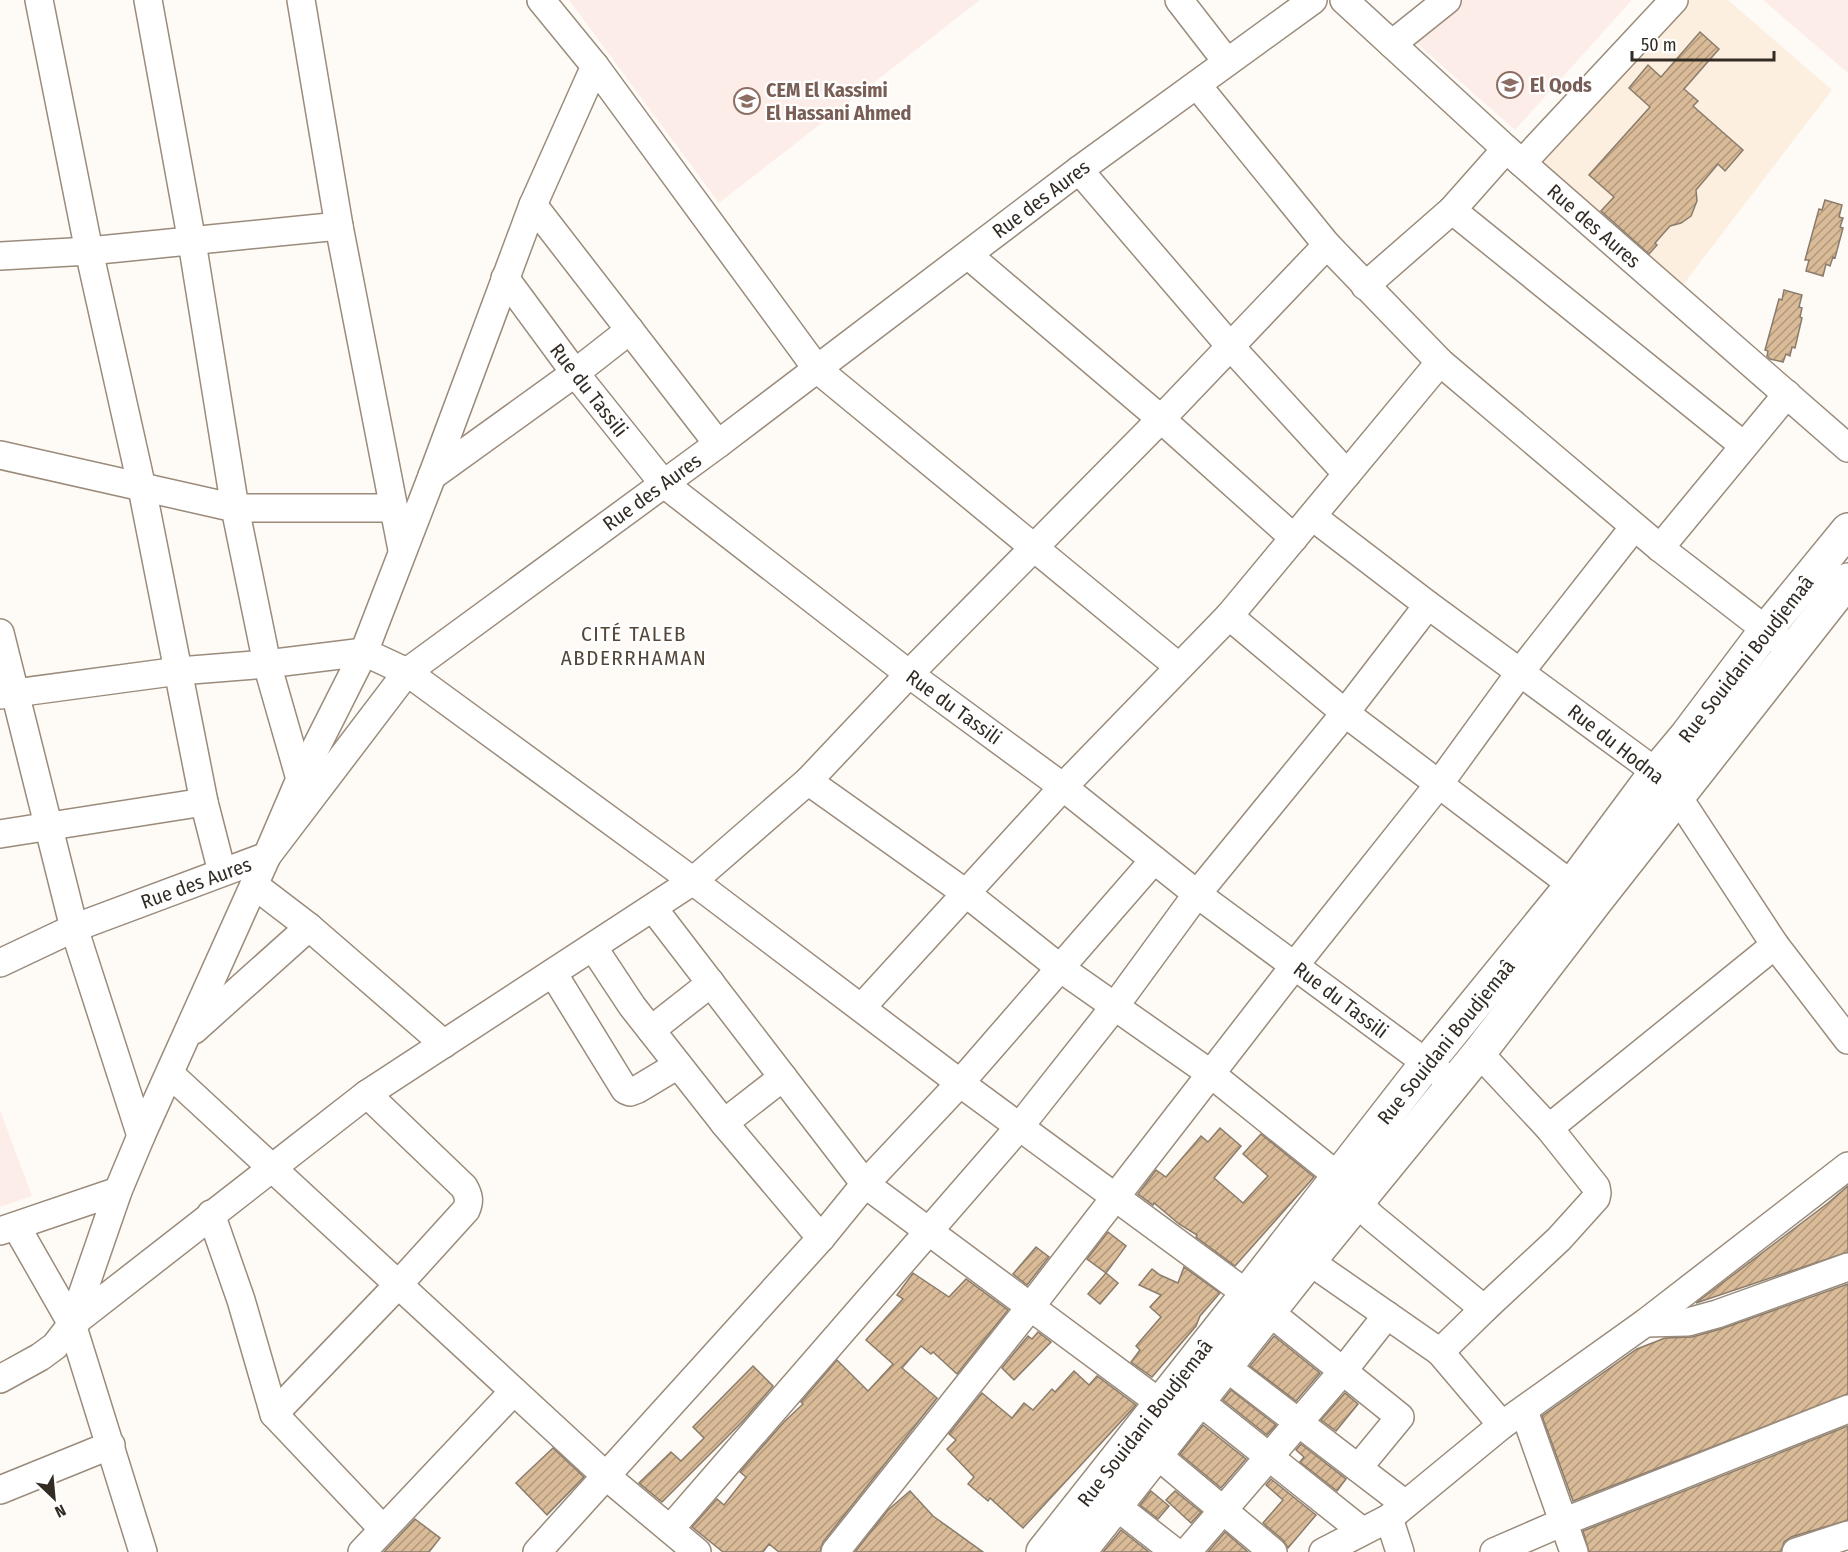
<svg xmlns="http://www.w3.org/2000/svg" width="1848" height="1552" viewBox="0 0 1848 1552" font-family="'Fira Sans Condensed',sans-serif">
<defs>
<pattern id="building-hatch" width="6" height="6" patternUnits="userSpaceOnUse" patternTransform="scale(1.5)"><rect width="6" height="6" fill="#dabb98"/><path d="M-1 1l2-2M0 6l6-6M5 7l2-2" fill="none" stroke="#b1987c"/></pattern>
</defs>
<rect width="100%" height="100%" fill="#fefbf7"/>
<polygon fill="#fcefe0" points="1686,0 1728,0 1832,90 1679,290 1535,166"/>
<g fill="#fdede9">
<polygon points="569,0 980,0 719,203"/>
<polygon points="1459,0 1632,0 1515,130 1412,39"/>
<polygon points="1763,0 1848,0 1848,73"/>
<polygon points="0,1110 32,1196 0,1207"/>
</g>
<g fill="url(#building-hatch)" stroke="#8a7c6c" stroke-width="1.5">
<polygon points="1700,32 1719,49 1684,89 1698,101 1693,106 1743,150 1725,171 1718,164 1696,190 1697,201 1691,216 1681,223 1670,226 1655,243 1657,245 1649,254 1601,211 1614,197 1589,175 1650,107 1629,88 1648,65 1661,77"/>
<polygon points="1825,200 1842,205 1839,217 1843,218 1840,227 1843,228 1835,258 1833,257 1830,266 1826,264 1823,276 1806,271 1809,260 1805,260 1819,209 1822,210"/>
<polygon points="1784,290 1802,295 1799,307 1802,308 1800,317 1802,318 1795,348 1792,347 1790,356 1786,354 1783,362 1770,359 1767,356 1768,351 1765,350 1779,299 1782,300"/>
<polygon points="1220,1128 1241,1146 1214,1178 1243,1203 1268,1176 1243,1154 1261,1134 1314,1177 1235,1266 1196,1237 1197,1235 1179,1224 1154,1203 1153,1205 1138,1194 1156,1170 1166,1177 1201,1136 1208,1142"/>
<polygon points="1848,1186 1848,1252 1696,1303 1828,1203"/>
<polygon points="1108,1232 1126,1246 1106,1273 1087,1259"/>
<polygon points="1036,1247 1049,1257 1027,1285 1013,1274"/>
<polygon points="1184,1267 1220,1293 1200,1316 1196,1326 1152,1377 1131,1362 1140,1350 1136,1346 1161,1317 1150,1307 1161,1295 1139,1285 1152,1269 1160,1275 1178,1283"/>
<polygon points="913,1273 949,1297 966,1279 1008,1310 957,1374 933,1352 931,1354 921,1346 902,1368 937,1398 823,1542 820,1552 779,1552 769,1544 763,1552 723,1552 692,1527 717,1499 724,1505 746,1477 740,1472 784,1422 803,1404 801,1402 837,1360 868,1391 893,1364 866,1340 903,1299 897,1295"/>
<polygon points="1106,1273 1118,1283 1100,1304 1088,1294"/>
<polygon points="1848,1284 1848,1394 1573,1501 1542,1416 1637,1349 1665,1338 1692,1337 1721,1329"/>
<polygon points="1038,1332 1051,1342 1014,1380 1002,1368 1028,1336 1032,1339"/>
<polygon points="1274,1336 1320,1373 1296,1401 1250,1366"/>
<polygon points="753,1366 773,1386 744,1420 662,1502 639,1483 671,1452 681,1461 704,1438 693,1427"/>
<polygon points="1074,1371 1089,1385 1097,1376 1136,1405 1023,1528 990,1498 988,1501 968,1484 974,1477 947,1449 956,1440 949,1434 982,1393 1012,1418 1024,1403 1033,1410 1052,1389 1055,1392"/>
<polygon points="1231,1390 1276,1425 1267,1435 1223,1400"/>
<polygon points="1345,1393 1358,1404 1336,1431 1321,1420"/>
<polygon points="1203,1425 1246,1459 1221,1488 1180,1454"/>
<polygon points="1848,1426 1848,1520 1791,1537 1784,1542 1781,1552 1589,1552 1583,1531"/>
<polygon points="1301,1444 1346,1479 1337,1491 1300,1462 1304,1457 1296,1450"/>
<polygon points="553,1448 584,1477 547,1515 516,1483"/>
<polygon points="1271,1479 1316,1515 1288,1548 1283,1540 1263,1523 1283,1500 1266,1485"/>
<polygon points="910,1491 933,1516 983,1552 855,1552 888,1510"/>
<polygon points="1151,1491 1169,1506 1158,1519 1140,1505"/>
<polygon points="1175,1491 1201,1512 1191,1523 1166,1500"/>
<polygon points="415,1519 440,1538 429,1552 384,1552"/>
<polygon points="1121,1530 1149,1552 1103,1552"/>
<polygon points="1225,1532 1248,1552 1208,1552"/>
</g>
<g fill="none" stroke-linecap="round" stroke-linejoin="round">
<defs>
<g id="minor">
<polyline points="39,0 89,251 142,488 204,802 222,872"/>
<polyline points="148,0 192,242 235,508 267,664 300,779"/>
<polyline points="301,0 339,226 402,550"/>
<polyline points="541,0 595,66 817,369 1179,667"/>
<polyline points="1179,0 1227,62"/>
<polyline points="1344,0 1506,149 1848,448"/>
<polyline points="1392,44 1447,0"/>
<polyline points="1197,85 1327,245 1440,362 1660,548 1783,643"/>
<polyline points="1522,163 1674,0"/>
<polyline points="1079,170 1230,346 1347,474"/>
<polyline points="533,205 718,444"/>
<polyline points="1452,210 1743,445"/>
<polyline points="968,255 1161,419 1294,538"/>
<polyline points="0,256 89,251 339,226"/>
<polyline points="505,278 575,373 663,483 909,674 1063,787 1197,894 1444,1076"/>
<polyline points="1365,286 1452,210 1506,149"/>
<polyline points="0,455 235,508 393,508"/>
<polyline points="432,476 575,373 630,330"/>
<polyline points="1313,517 1428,605 1656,772 1678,797 1775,945 1848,1040"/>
<polyline points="1660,548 1787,394"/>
<polyline points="1229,616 1345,713 1572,885"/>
<polyline points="0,633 74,928 141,1136"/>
<polyline points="0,695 179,671 267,664 364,652 407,672 693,881 960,1083 1247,1294 1400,1417 1358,1468"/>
<polyline points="808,781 967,894 1060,968 1211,1074 1339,1177 1361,1197 1365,1210 1372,1217 1484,1309 1559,1239 1596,1198 1597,1193 1596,1187 1549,1128 1479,1053"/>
<polyline points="0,834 204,802"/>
<polyline points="254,885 309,927 444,1044"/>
<polyline points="653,908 865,1184 1160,1403"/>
<polyline points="593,947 632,1006 724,1123 821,1238"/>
<polyline points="0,963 74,928 267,856 407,672 718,444 1079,170 1313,0"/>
<polyline points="553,973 625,1090 630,1092 638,1089 678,1065"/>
<polyline points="862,1007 1063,787 1229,616 1440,362"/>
<polyline points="194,1030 309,927"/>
<polyline points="651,1030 711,983"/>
<polyline points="170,1074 606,1476 697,1552"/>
<polyline points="724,1123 783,1077"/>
<polyline points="1549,1128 1775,945"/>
<polyline points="211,1214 241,1300 274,1414 383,1529"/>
<polyline points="16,1226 72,1324 143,1552"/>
<polyline points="0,1231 118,1191"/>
<polyline points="1309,1261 1440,1352 1502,1425"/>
<polyline points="1645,1323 1688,1322 1717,1314 1848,1267"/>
<polyline points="72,1324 118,1191 141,1136 267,856 300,779 364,652 432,476 533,205 595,66"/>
<polyline points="1440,1352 1484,1309"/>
<polyline points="1226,1367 1405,1504"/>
<polyline points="0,1379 40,1357 55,1346 72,1324 367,1094 693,881 808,781 909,674 1161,419 1327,245"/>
<polyline points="1199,1401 1362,1531"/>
<polyline points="1524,1411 1574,1552"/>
<path d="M274,1414L397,1286L466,1210C470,1201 469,1196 464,1187L367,1094"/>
<polyline points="1157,1455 1273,1552"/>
<polyline points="0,1490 111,1445"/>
<polyline points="1116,1506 1175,1552"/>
<polyline points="1389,1518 1400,1552"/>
<polyline points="670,1529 1020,1126 1115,1006 1197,894 1345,713 1428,605"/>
<polyline points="362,1552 513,1392"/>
<polyline points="537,1552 821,1238 865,1184 960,1083 1154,860"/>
<polyline points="835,1552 1031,1306 1295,965 1439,784 1521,671 1634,527"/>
<polyline points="1187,1552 1343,1371 1387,1315"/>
<polyline points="1323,1552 1389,1518 1502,1425 1645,1323 1848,1166"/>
<polyline points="1494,1552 1563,1522 1848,1409"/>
<polyline points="1796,1552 1848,1535"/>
</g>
<g id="major">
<polyline points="1043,1552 1247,1294 1426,1064 1572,885 1656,772 1687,735 1766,630 1848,530"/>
<polyline points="1079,1552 1309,1261 1479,1053 1595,902 1848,580"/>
</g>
</defs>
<use href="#minor" stroke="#9a8b7b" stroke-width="30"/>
<use href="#major" stroke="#9a8b7b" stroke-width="36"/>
<use href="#minor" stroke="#fff" stroke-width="27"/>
<use href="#major" stroke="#fff" stroke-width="33"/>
</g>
<defs>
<symbol id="school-ring" viewBox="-11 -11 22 22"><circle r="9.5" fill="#fff" stroke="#8d6e63" stroke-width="1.5"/><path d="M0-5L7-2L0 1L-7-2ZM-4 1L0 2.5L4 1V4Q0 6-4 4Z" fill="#8d6e63"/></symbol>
</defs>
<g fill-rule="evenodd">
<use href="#school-ring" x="1495" y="70" width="30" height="30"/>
<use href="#school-ring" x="732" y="86" width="30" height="30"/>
</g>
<g text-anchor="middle" stroke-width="4.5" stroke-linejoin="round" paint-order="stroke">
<g font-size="20" font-weight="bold" fill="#785e54" stroke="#fff" text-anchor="start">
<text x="1530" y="92">El Qods</text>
<text x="766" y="97">CEM El Kassimi<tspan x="766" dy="23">El Hassani Ahmed</tspan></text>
</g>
<g font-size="20" fill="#322c25" stroke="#fff">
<text transform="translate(1041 199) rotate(-37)" y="7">Rue des Aures</text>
<text transform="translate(1594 226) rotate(41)" y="7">Rue des Aures</text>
<text transform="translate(589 390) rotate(52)" y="7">Rue du Tassili</text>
<text transform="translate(652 492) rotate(-36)" y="7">Rue des Aures</text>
<text transform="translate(1746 659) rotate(-52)" y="7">Rue Souidani Boudjemaâ</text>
<text transform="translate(954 707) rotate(36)" y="7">Rue du Tassili</text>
<text transform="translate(1616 744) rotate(38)" y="7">Rue du Hodna</text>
<text transform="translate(196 883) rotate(-20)" y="7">Rue des Aures</text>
<text transform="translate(1341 1000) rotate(37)" y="7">Rue du Tassili</text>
<text transform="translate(1446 1042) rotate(-51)" y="7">Rue Souidani Boudjemaâ</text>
<text transform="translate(1145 1423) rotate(-52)" y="7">Rue Souidani Boudjemaâ</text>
</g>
<g font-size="21" letter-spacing="1.5" fill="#544738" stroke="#fff">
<text x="634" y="641">CITÉ TALEB<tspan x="634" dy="24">ABDERRHAMAN</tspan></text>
</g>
</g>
<g transform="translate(54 1498) rotate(154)" stroke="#ffffff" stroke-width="4.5" paint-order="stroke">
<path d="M0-4.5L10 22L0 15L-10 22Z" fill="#322c25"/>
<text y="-9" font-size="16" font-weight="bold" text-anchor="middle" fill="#322c25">N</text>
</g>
<path d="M1632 51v9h142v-9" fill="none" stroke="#322c25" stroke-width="3"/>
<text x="1641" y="51" font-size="18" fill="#322c25" stroke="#ffffff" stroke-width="4.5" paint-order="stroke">50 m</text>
</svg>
